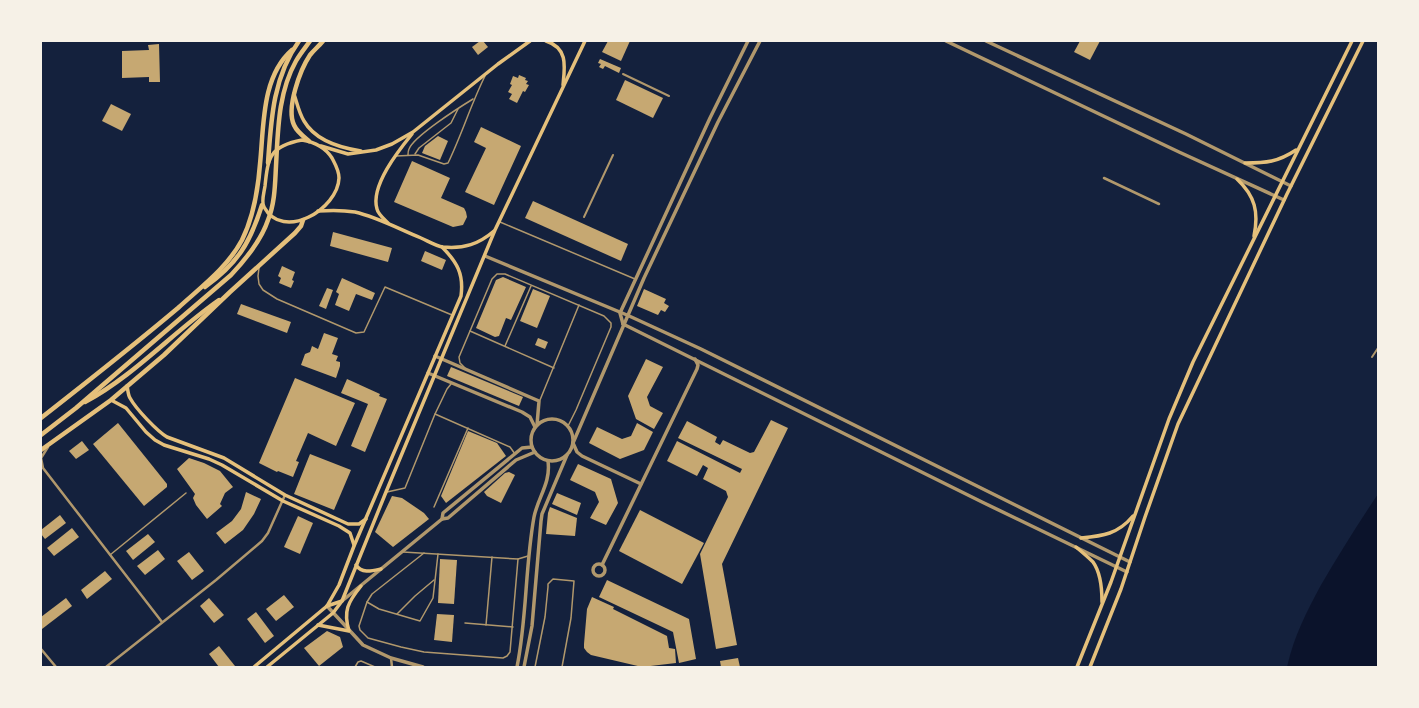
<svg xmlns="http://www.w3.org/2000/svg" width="1419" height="708" viewBox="0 0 1419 708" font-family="'Public Sans',sans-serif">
<rect width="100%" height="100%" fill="#14213d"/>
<path fill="#0b132b" d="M1378,494V667H1287C1294,636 1306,613 1321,585C1339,554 1358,524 1378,494Z"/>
<g fill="#c6a872">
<polygon points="480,41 483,41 488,47 478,55 472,47"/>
<polygon points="608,41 630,41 621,61 602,52"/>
<polygon points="1080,41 1100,41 1090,60 1074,52"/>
<polygon points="159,44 160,82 149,82 149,77 122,78 122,51 149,50 148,45"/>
<polygon points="600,59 621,68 619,73 605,66 603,69 599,67 601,64 598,63"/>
<polygon points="519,75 526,78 525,80 528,81 526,84 529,85 525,92 523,91 517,103 509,99 512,94 508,92 512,85 510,84 513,76 518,78"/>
<polygon points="625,80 663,98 653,118 616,100"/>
<polygon points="111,104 131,114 122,131 102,121"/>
<polygon points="481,127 521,146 494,205 465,192 486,148 474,142"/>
<polygon points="438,136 448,141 440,160 422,153 425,146"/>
<polygon points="412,161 450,178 441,198 464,208 466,212 467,217 463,225 453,227 394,202"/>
<polygon points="533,201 628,244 621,261 525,218"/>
<polygon points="333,232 392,248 388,262 330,246"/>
<polygon points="425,251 446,260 442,270 421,261"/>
<polygon points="282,266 295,272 292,280 294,281 291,288 279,283 281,278 278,276"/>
<polygon points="503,277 526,287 511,320 506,318 499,336 495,337 476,328 496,280"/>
<polygon points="342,278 375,293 372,300 356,294 349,311 335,305 339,294 336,292"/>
<polygon points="327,288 333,290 326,309 319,306"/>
<polygon points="533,289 550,296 537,328 520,321"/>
<polygon points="644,289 666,299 664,303 669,306 665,312 661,310 658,315 637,306"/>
<polygon points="241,304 291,322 287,333 237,314"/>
<polygon points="324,333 338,338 332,354 338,356 336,361 340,362 340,366 336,378 301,365 305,354 310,352 312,346 318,349"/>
<polygon points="538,338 548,342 545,349 535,345"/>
<polygon points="646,359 663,367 647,397 650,406 663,413 654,429 636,419 628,396"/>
<polygon points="451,367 523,397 519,406 447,376"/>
<polygon points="295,378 355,403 336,446 308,433 296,461 299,462 293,477 278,471 277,472 259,463"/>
<polygon points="347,379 380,394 379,396 387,399 365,452 351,446 368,404 341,393"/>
<polygon points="771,420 788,428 722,564 737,645 716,649 700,554 728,497 726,491 703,479 708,468 703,465 697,476 667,461 677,441 740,473 742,469 678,438 687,421 717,437 715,442 720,445 723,440 750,453 754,452"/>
<polygon points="118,423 167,484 167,487 144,506 93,444"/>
<polygon points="637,423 653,432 644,450 620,459 589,443 597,427 622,439 631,436"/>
<polygon points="468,431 497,443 506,456 446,503 441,496"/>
<polygon points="82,441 89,450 76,459 69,451"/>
<polygon points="310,454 351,470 334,510 294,494"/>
<polygon points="189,458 204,463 220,471 233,487 225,493 220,504 222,506 207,519 196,505 193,498 195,494 177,469"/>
<polygon points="578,464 611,479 618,503 606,525 590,518 599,502 595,492 570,480"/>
<polygon points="509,472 515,475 501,503 487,496 484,492 505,473"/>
<polygon points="246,492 261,499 254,514 243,530 225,544 216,533 232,521 241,509"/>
<polygon points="557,493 581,503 577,515 552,504"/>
<polygon points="392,496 402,498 424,513 429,519 393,547 375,532"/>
<polygon points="550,507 577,518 575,536 546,534 548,513"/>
<polygon points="640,510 704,543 682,584 619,551"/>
<polygon points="60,515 66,523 45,539 41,534 41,530"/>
<polygon points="298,516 313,523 300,554 284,547"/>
<polygon points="72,528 79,537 54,556 47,548"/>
<polygon points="148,534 155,542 133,560 126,551"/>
<polygon points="158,550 165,559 145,575 137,566"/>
<polygon points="189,552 204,571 192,580 177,561"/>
<polygon points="440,559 457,560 454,604 438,603"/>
<polygon points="105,571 112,579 87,599 81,590"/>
<polygon points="607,580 689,619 696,659 679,663 673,632 599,597"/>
<polygon points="284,595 294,607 276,621 266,609"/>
<polygon points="592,597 614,607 613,609 667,636 669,648 675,649 676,663 642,667 591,655 587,652 584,648 584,644 587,609"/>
<polygon points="66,598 72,606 42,629 41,627 41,617"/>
<polygon points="209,598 224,615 214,623 200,606"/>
<polygon points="256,612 274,636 265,643 247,619"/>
<polygon points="437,614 454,615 452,642 434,640"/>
<polygon points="327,631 340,637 343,647 319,666 304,648"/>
<polygon points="219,646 235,666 233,667 219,667 209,654"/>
<polygon points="738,658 740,667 721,667 720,661"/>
</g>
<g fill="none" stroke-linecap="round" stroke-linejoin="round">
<g stroke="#b1986c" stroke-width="1.5">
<polyline points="415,154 419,148 451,123 458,109"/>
<path d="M408,155C408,153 408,151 409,149C414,136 460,107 473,99"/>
<path d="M396,156L418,155L444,164L448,163C462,134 471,104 485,76"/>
<polyline points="500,222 635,279"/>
<polyline points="259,268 258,276 259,284 263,290 277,299 356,333 364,332 385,287 452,315"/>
<polyline points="470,331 554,368"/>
<polyline points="505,346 531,286"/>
<polyline points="465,368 460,363 459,357 492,279 497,274 505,274 604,316 611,323 611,327 576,410 568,426"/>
<polyline points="540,400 579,305"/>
<polyline points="435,414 510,447 515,454"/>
<polyline points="387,492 405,488 435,414 447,389 451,384"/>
<polyline points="434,507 468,428"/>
<polyline points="403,552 518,559 528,556"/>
<polyline points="424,553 372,594 367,602 359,626 360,630 368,638 401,647 424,652 503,658 507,656 510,652 518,559"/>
<polyline points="110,555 186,493"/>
<polyline points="367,602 379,609 420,621 433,598 438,554"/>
<polyline points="397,614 415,596 434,580"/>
<polyline points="465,623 513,627"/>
<polyline points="486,625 492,557"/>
<polyline points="355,667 358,662 361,661 375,667"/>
<polyline points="535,667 545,617 548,587 548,584 553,579 574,581 571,618 562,667"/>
</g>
<g stroke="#b1986c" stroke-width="2">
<polyline points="623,74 669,96"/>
<polyline points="584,217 613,155"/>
<polyline points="1372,357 1378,348"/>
</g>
<g stroke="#b1986c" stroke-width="2.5">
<polyline points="1104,178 1159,204"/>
<polyline points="48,447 41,458 43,468 162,622"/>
<polyline points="41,649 56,667"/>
<polyline points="391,658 392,667"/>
<polyline points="106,667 216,580 262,541 268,533 285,495"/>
</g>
<g stroke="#b1986c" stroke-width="3.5">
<polyline points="946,41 1179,152 1284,200"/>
<polyline points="986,41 1186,134 1291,186"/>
<polyline points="485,256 627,315 701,349 1130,562"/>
<polyline points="623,324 982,502 1127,572"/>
<polyline points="623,324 620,313 710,118 748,41"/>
<polyline points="435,356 539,401 537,425"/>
<polyline points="428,373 522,412 530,417 535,427"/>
<circle cx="552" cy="440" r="21"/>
<polyline points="641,484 582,456 577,452 573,443 644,278 718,122 760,41"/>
<polyline points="442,519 443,513 522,448 532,447"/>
<circle cx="599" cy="570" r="6"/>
<polyline points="602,565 697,369 698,365 695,359"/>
<polyline points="342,601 442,519 448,518 516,460 535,452"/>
<polyline points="327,606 363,645 391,658 423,667"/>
<path d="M517,667C527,618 525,567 534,517C538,497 551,483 548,461"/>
<polyline points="524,667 532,626 541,521 542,514 567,455"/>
</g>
<g stroke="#e5c07b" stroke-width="3.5">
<path d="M546,41C568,48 565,66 563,85"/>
<path d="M294,94C297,103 299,113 304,121C315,140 341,148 361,151"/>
<path d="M302,140C314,142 325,147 332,158C335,164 339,170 339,178C338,209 283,242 264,207C261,202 264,193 265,186C268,157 270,146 302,140Z"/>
<polyline points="321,146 348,154 376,150 392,144 413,132 498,64 530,41"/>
<path d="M1245,163C1266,163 1278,162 1296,150"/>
<path d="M1237,179C1255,196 1259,212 1254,236"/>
<path d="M318,211C331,210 343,210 355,212C377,217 399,229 421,238C428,241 436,246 443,247C464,249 479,244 494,231"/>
<path d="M388,223C384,219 378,214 377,209C370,186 399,150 412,134"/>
<path d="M127,386C128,390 128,395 130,398C136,409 157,431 167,437L224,458L285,495L348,524H359L366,519"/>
<polyline points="111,400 126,408 146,432 155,440 164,445 209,459 222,465 283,501 339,526 350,533 354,545"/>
<path d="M1081,538C1103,536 1118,534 1133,516"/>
<path d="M1076,547C1082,552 1088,557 1093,562C1101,573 1102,589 1102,602"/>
<path d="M356,565C362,574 372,571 381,569"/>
<polyline points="327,606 342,601"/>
<path d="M318,625L349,631C343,611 348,602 361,586"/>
<path d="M254,667L327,606L339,585L354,546L461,296C464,274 457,262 442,247"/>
<polyline points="267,667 333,613 342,601 386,492 495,230 585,41"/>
<polyline points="1077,667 1111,582 1169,419 1193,362 1352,41"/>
<polyline points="1090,667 1121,589 1145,517 1178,424 1287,194 1363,41"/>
</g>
<g stroke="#e5c07b" stroke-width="4.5">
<path d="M309,141C304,137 297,132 294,125C286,108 300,70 310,55C314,50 319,46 323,41"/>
<path d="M268,163C271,120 273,77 299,41"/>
<path d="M205,287C238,263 250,243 262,205"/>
<path d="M85,402C135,375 173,332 219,300"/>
<path d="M41,418C87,382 133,346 178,308C201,287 227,268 242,240C254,216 258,190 260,164C264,127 261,77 292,50"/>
<path d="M41,435L76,408L231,275C246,259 261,241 268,220C275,203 275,184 276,166C278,130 278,93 296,61C300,54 305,48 310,41"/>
<polyline points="41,450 111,400 164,355 230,292 295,233 301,226 303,220"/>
</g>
</g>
<rect width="1419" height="708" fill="none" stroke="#f6f1e7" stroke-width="84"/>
</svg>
